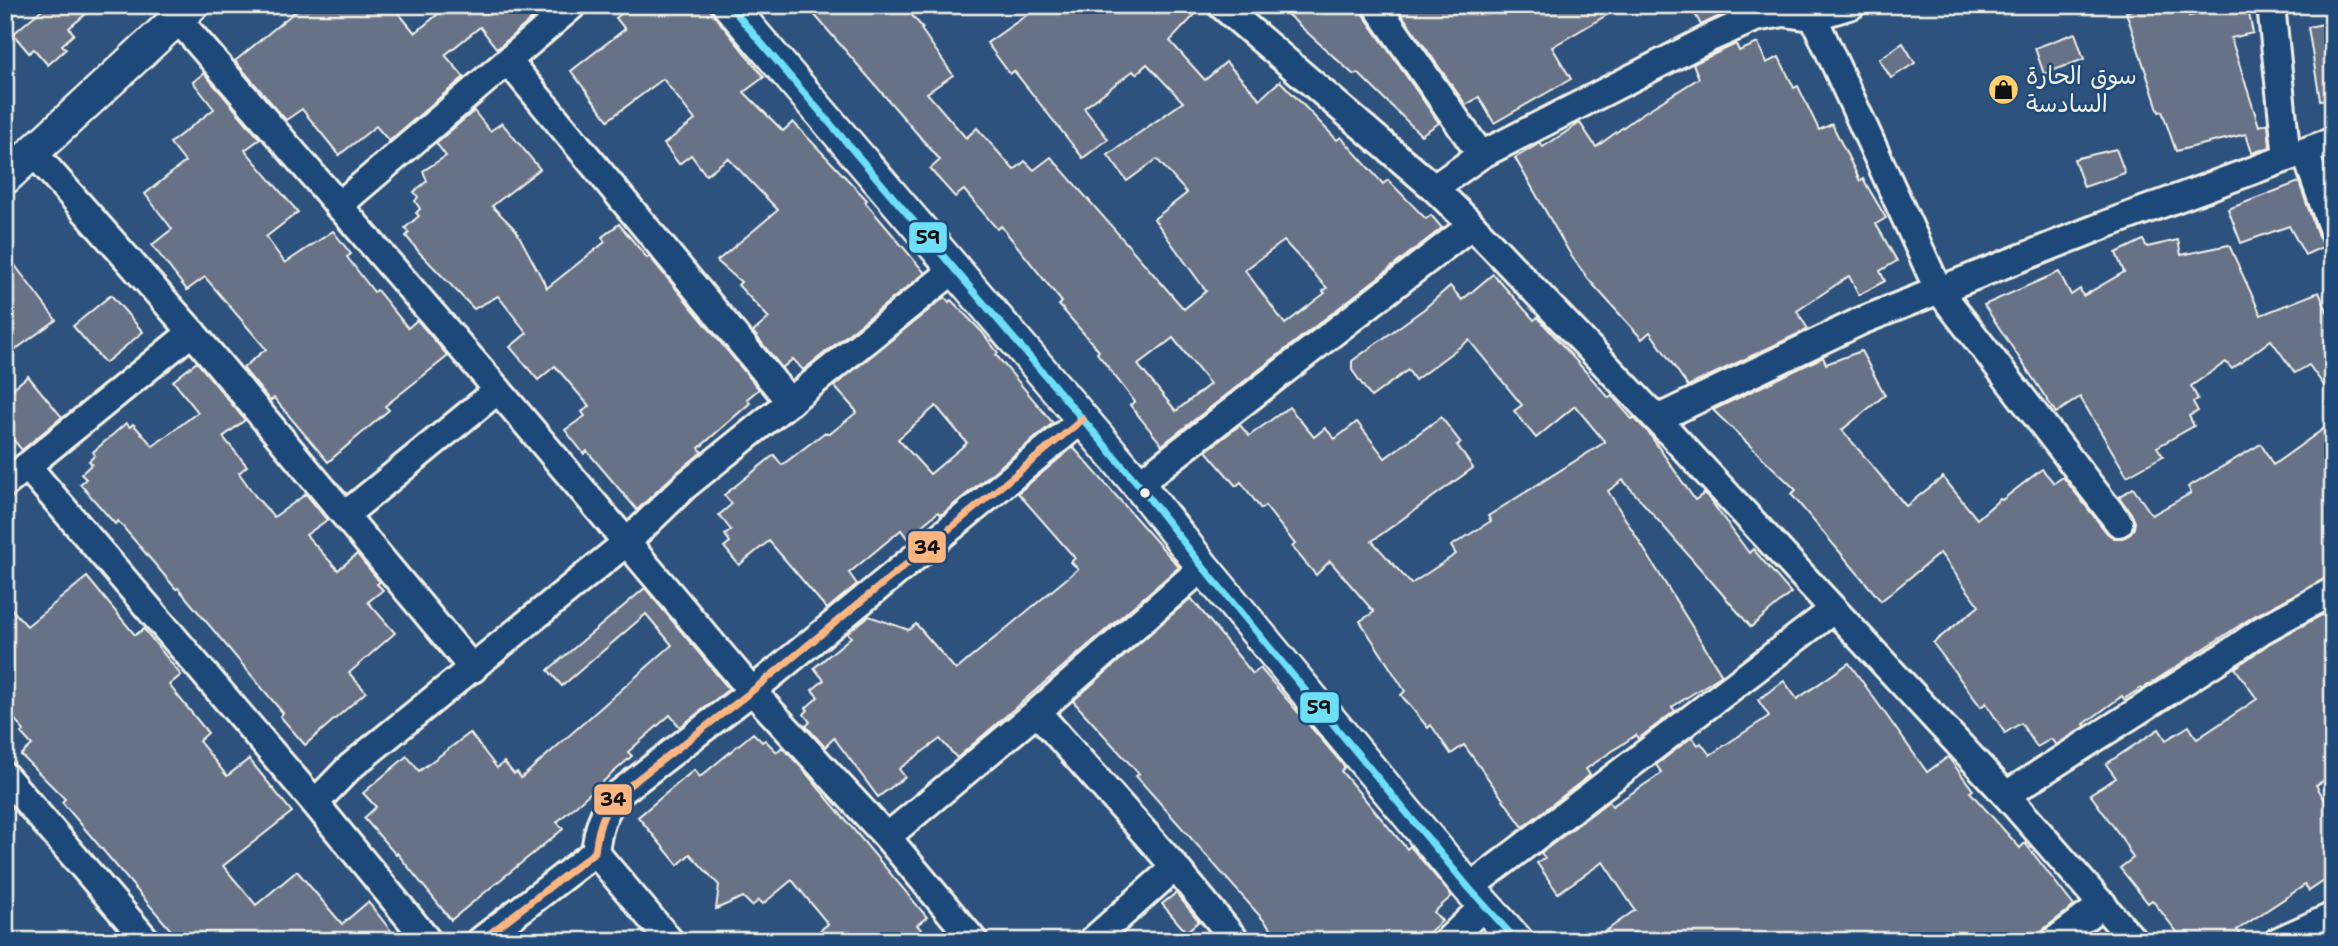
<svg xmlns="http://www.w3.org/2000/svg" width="2338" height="946" viewBox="0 0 2338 946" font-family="'Shantell Sans','Playpen Sans Arabic',sans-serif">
<rect width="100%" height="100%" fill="#2d527d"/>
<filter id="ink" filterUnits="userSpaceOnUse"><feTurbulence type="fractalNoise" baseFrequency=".0143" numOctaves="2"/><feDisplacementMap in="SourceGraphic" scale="14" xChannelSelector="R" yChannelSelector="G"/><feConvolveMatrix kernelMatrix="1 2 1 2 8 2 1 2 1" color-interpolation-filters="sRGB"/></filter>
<g filter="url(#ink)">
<g fill="#677287" stroke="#f4f1e8" stroke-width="2" fill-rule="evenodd">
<polygon points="47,5 97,5 69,28 74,34 62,45 66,49 48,65 34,49 29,53 13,34"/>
<polygon points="303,5 392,5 415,33 449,5 548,5 497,49 480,27 445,55 464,77 389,141 376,126 339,155 302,109 286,120 235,61"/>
<polygon points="632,5 706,5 764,77 744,92 783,131 793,122 867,200 865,202 925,273 803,370 793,359 782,368 753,332 769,318 738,285 741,282 717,261 778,210 728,158 706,175 691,155 679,164 664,144 695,120 663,79 608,120 571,71 625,29 616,18"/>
<path d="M806,5H903L923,28L921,29L953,75L927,93L966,138L977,128L1014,170L1025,161L1034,170L1051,157L1184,309L1206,291L1154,219L1187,193L1157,159L1127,181L1108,155L1183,102L1147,64L1136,74L1133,71L1084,108L1108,139L1083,158L1014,71L1010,74L987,43L1041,5H1204L1170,41L1205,80L1226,62L1260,99L1280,81L1337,140L1341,137L1383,184L1388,180L1426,219L1431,215L1442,228L1162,445L1130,405L1135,402L1097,353L1099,351L1059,305L1062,302L1001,226L997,229L964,190L955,197L930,169L940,160ZM1284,241L1327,288L1323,291L1325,293L1285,324L1245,270ZM1173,338L1210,384L1176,411L1138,365Z"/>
<polygon points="1277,5 1360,5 1363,14 1439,123 1421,135 1358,73 1354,75"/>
<polygon points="1395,5 1624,5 1552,47 1571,79 1494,123 1479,97 1466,105"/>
<polygon points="1690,5 1717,5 1722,15 1701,25"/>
<polygon points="2145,5 2186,5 2189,16 2247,5 2253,33 2231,38 2259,126 2268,123 2270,147 2252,153 2246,134 2176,151 2162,111 2159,112 2126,12"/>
<polygon points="2333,22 2333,99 2320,100 2308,27"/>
<polygon points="2075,33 2084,59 2044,74 2035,48"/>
<polygon points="1758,43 1766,63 1779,57 1794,88 1798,86 1819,130 1832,124 1860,181 1863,179 1886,218 1876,224 1897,261 1880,271 1885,281 1859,295 1849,276 1797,311 1808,329 1688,386 1650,332 1642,339 1589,280 1572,257 1515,158 1540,143 1543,147 1580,123 1596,147 1640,115 1699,78 1693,64 1736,44 1739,51"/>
<polygon points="1903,43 1915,63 1891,78 1879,59"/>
<polygon points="204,73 260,139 245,150 298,212 266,237 285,263 333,231 351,254 347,257 374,292 377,290 408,328 417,320 448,356 385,406 389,410 328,462 274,398 270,401 243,368 266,349 205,277 187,290 152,245 172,229 145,194 185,162 170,143 214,109 193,82"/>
<polygon points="474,111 490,131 502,123 540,169 492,206 516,230 547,288 605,242 602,237 619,224 647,258 649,256 759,389 747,399 750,403 699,448 702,452 675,474 637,510 587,451 584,454 565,430 585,416 582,412 589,406 555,366 538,380 510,347 527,333 498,296 474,309 419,252 406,236 409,233 405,228 419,216 416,213 420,209 415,201 418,197 414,192 427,181 423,171 446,156 436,143"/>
<polygon points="2116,149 2125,173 2084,187 2074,159"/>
<polygon points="2299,182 2318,236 2327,245 2305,255 2289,226 2241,243 2228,209"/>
<polygon points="2143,240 2147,247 2178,240 2181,255 2229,245 2261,315 2319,292 2333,325 2333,398 2309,365 2295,373 2271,340 2232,369 2226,362 2191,386 2198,399 2193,402 2198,411 2189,416 2194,426 2157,447 2163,456 2127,476 2080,397 2056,413 1984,305 2059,272 2071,295 2080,289 2083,296 2124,272 2116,253"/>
<polygon points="5,252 56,320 5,357"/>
<polygon points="1493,274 1534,320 1538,317 1541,321 1609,398 1612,396 1632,419 1634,418 1648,432 1695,500 1705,493 1749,553 1753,549 1791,593 1751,627 1623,480 1608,491 1722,675 1672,707 1675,711 1638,739 1636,735 1586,769 1590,775 1523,827 1464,745 1451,754 1431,725 1428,728 1401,695 1405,691 1360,621 1374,612 1330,561 1316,575 1292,547 1295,544 1265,506 1261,509 1241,482 1236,486 1206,451 1240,425 1249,436 1289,407 1314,437 1325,428 1335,439 1357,422 1385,458 1441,417 1461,443 1457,445 1473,468 1372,541 1411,584 1456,554 1451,546 1491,521 1488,516 1605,442 1575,406 1536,438 1514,411 1522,405 1469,340 1415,380 1408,370 1371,397 1352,370 1352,361 1424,309 1450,286 1462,300"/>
<polygon points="111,295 143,332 105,363 73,326"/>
<path d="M945,297L949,302L951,300L982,332L998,353L996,355L1053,423L941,515L938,512L907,538L901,530L849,573L857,584L827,609L769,541L739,565L724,547L730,542L725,535L731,530L719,515L732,504L724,495L774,455L782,465L824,433H831L857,412L834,386ZM936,406L967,443L930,474L898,439Z"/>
<polygon points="1861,351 1885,395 1842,430 1906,506 1943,477 1977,519 2000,499 2002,500 2042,469 2054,483 2063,477 2107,533 2114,538 2122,538 2129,535 2134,528 2135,522 2131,513 2119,497 2133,488 2152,515 2191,493 2188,487 2261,444 2273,465 2333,422 2333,575 2254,616 2142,689 2141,688 2124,699 2122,696 2084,724 2086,726 2056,745 2051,739 2037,747 2021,723 2005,733 1986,703 1981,707 1933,643 1979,606 1940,553 1881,601 1791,494 1796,490 1713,410 1823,357 1826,364"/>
<polygon points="197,362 245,420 223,437 247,466 239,473 256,497 274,517 306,494 327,520 306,535 338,570 357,554 380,582 377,584 383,590 368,602 395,633 349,673 366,692 305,745 280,716 283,713 178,588 176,589 118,521 115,524 80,484 86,479 81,474 92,464 89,461 95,455 93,452 126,423 130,427 133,424 153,446 198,412 173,381"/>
<polygon points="28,376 62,417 22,450 5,430 5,395"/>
<polygon points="1073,447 1179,567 957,758 940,739 899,769 905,777 878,797 834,738 825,747 806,726 810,722 804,714 808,710 806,708 818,697 812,690 824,680 814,668 851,637 847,633 869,616 909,630 916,624 956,670 1078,569 1071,562 1075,558 1018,493"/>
<polygon points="87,577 135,635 144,629 181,675 169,685 208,733 199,741 227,776 249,759 292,812 223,866 256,905 297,871 342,924 368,902 399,941 180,941 62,802 65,799 21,755 32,745 21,733 24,731 5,707 5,602 27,626"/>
<polygon points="645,588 729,689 680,727 670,715 628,752 632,756 557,822 563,829 451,920 397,853 396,855 364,818 376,807 363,793 407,756 419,771 470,733 497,768 504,762 514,774 517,772 521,778 672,645 646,614 562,686 548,670"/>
<polygon points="1191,598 1253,674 1260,668 1345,767 1341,771 1407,849 1410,846 1452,896 1434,912 1442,921 1419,941 1282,941 1136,776 1139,774 1073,701"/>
<polygon points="2333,609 2333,770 2325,775 2327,779 2316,785 2333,814 2333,875 2309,891 2305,885 2237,930 2245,941 2184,941 2152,900 2148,903 2120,868 2133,858 2121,837 2090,794 2116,778 2106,764 2159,729 2166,740 2189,726 2197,739 2257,699 2235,668 2270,643"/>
<polygon points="1849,663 1927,772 1948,757 1973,790 1970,792 2020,848 2025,843 2074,906 2045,928 2039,941 1592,941 1635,910 1603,862 1558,893 1537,863 1545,858 1541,853 1609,801 1612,806 1662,773 1656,765 1692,737 1698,745 1701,743 1710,755 1769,716 1758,700 1784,681 1797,699"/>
<polygon points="753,733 762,742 765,740 777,752 782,747 801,767 927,917 917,925 931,941 807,941 828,924 792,880 763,904 759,900 752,906 743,897 716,909 719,885 690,854 678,865 638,817 694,770 700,777"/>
<polygon points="1176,893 1199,921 1186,932 1162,904"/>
</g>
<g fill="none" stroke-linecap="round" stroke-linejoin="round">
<defs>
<g id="minor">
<polyline points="1221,5 1434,188 1472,225 1657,419 2006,795 2134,941"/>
<polyline points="1376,5 1481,155"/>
<polyline points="1808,5 1938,289 2119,523"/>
<polyline points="2271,5 2287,158"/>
<polyline points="177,18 498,390 752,691 887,837 974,941"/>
<polyline points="508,61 790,402"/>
<polyline points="33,152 192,332 473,669"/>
<polyline points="2305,152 2333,231"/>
<polyline points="1434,188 1481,155 1712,37 1755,18 1784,13 1812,17 1852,5"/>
<polyline points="338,206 573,5"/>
<polyline points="1657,419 1861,321 2107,224 2333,141"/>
<polyline points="27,466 315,803 428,941"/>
<polyline points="5,484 192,332"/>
<polyline points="1138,484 1472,225"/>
<polyline points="345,515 498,390"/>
<polyline points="1037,712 1175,867 1236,941"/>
<polyline points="5,776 147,941"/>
<polyline points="2006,795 2232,651 2262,630 2333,591"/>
<polyline points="315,803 350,767 627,542 686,485 956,268"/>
<polyline points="887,837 1037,712 1203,567"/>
<polyline points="595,852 670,941"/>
<polyline points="1469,888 1833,610"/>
<path d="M480,941L595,852C598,829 602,813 617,795L752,691L1083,419"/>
<polyline points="1092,941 1175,867"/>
<polyline points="1447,941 1485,905"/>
<polyline points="2054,941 2103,904"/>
<polyline points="2278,941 2333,916"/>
</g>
<g id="tertiary">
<polyline points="729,5 1138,484 1203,567 1469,888 1517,941"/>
<polyline points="5,178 192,5"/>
</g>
</defs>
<use href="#minor" stroke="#f4f1e8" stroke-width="32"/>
<use href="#tertiary" stroke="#f4f1e8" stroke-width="37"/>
<use href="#minor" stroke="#1f4a7a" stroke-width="26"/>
<use href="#tertiary" stroke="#1f4a7a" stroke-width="32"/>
<defs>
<polyline id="bus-1" points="729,5 1138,484 1203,567 1469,888 1517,941"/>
<path id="bus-2" d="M480,941L595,852C598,829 602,813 617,795L752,691L1083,419"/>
</defs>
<use href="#bus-1" stroke="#1f4a7a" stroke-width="12"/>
<use href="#bus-2" stroke="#1f4a7a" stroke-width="12"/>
<use href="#bus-1" stroke="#6ddff8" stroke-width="7"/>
<use href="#bus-2" stroke="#ffb580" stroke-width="7"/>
</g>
</g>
<defs>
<symbol id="shop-disc" viewBox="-11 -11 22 22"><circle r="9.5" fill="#ffd166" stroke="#1f4a7a"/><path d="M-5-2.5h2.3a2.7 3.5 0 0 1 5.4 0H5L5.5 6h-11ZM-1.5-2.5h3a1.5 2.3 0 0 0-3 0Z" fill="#111"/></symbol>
</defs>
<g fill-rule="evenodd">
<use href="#shop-disc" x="1986" y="72" width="35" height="35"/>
</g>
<circle fill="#f4f1e8" stroke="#1f4a7a" stroke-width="2.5" cx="1145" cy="493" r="6"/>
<g text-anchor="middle" stroke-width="5" stroke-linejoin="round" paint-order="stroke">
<g font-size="24" fill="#f4f1e8" stroke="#1f4a7a" text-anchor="start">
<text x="2026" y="84">سوق الحارة<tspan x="2026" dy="28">السادسة</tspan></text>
</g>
</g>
<g stroke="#1f4a7a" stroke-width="2.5">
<rect x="908" y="221" width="40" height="33" rx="7" fill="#6ddff8"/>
<rect x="907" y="530" width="40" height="34" rx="7" fill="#ffb580"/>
<rect x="1299" y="691" width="41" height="33" rx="7" fill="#6ddff8"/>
<rect x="593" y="783" width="40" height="33" rx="7" fill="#ffb580"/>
</g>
<g font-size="19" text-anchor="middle" font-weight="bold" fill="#111">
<text x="928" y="244">59</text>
<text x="927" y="554">34</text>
<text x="1319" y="714">59</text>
<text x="613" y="806">34</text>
</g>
<rect width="2338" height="946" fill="none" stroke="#1f4a7a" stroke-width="28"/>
<rect x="14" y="14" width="2310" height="918" fill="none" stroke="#f4f1e8" stroke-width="2.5" filter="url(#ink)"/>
</svg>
